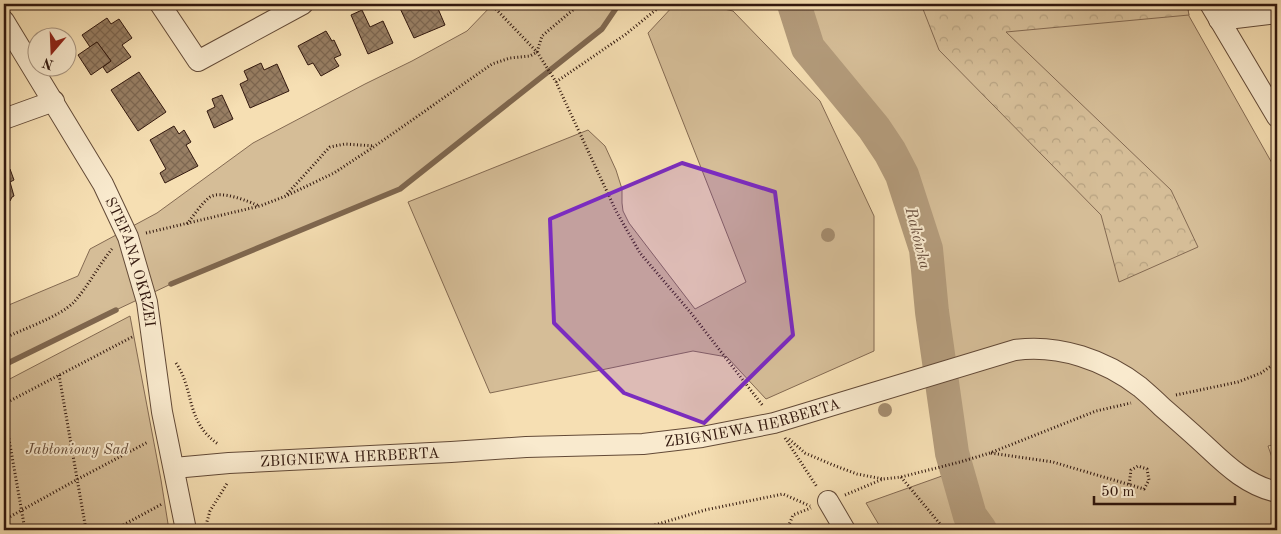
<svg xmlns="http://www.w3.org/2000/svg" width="1281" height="534" viewBox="0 0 1281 534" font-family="'Old Standard TT',serif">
<defs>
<pattern id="forest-crowns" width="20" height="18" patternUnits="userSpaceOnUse" patternTransform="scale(1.25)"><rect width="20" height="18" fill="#d5bd97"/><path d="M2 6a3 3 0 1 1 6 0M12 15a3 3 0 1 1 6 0" fill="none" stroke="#b7a281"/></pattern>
<pattern id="building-cross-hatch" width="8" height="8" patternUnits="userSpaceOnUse" patternTransform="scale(1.25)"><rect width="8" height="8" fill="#987f64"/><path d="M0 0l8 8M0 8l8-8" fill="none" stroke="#7d6751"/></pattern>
</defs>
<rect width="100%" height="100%" fill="#f6dfb3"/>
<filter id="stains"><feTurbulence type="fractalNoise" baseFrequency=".004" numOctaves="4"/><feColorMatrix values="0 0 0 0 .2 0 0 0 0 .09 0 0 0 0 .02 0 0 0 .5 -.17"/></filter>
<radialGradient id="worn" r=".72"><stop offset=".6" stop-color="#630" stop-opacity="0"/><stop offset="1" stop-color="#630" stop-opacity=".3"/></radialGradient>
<g fill="#d5bd97" stroke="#846a52">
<polygon points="493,4 619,4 602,29 400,189 171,284 116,310 4,365 4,307 78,276 90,249 157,213 253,143 365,84 412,61 467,31"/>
<polygon points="675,4 702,4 733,11 820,101 874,216 874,351 766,399 727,357 693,351 490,393 408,202 588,130 605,146 616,170 622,189 622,203 623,211 629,223 695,309 746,282 648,33"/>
<polygon points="794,4 1187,4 1189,16 1277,172 1277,444 1268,446 1277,472 1277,530 882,530 866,503 956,471 952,453 932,312 926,249 902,175 890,152 874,128 808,48"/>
<polygon points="130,316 161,480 169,530 4,530 4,382"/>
</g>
<polygon fill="url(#forest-crowns)" stroke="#846a52" points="921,4 1187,4 1189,15 1006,32 1171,190 1198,247 1119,282 1101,215 939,50"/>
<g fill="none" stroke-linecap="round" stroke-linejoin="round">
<g stroke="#7f674f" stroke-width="5.5">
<polyline points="171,284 400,189 602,29 619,4"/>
<polyline points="4,365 116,310"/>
</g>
<polyline stroke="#b39b7b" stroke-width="34" points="794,4 808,48 874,128 890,152 902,175 926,249 932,312 952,453 970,516 980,530"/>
</g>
<g fill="url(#building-cross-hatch)" stroke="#32180e">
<polygon points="398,4 436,4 445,25 414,38"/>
<polygon points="362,10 370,27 383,21 393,43 368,54 351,15"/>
<polygon points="107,18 111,24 119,19 132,38 122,45 131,57 107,73 103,67 111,61 97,42 90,47 82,35"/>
<polygon points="326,31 332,41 334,40 341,55 334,58 339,66 321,76 313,63 308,65 298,46"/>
<polygon points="97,42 111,61 91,75 78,55"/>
<polygon points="261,63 264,70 277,64 289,91 250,108 240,84 248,80 244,71"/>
<polygon points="139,72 166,112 138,131 111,90"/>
<polygon points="222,95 233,119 214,128 207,111 215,107 212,99"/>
<polygon points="174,126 179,134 184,130 191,142 186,145 198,166 165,183 160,173 166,169 150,140"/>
<polygon points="4,160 5,160 8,169 10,169 14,180 10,182 14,196 12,197 10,201 4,203"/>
</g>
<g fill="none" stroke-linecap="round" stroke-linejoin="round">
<defs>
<g id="minor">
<polyline points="160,4 198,61 303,4"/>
<polyline points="1210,4 1277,117"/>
<polyline points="1219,20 1277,13"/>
<path id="s1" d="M4,21L103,184L128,237L147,302L162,412L186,530"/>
<polyline points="4,119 54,101"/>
<path id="s2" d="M174,468L229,463L451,452L526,447L643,444L702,437L774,423L1015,350C1059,344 1105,360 1140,387C1147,393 1155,400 1162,407C1177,420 1193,434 1208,448C1228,467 1249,486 1277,492"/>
<polyline points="828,501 845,530"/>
</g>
</defs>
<use href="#minor" stroke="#634a37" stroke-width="22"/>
<g stroke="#32180e" stroke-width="3" stroke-dasharray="1 2.5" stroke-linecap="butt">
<polyline points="491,4 537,52 556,82 616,211 640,253 691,313 763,406"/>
<polyline points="556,82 626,34 663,4"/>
<polyline points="287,194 319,159 325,152 330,147 345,144 374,146"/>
<path d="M187,224C194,215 202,203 210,197C221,190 248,201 259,206"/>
<polyline points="146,233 260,206 286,196 334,173 375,146 492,64 510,58 530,56 537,52 542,36 580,4"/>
<path d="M4,338C22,330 60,316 73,303C88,287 98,266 112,249"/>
<path d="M176,363C195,391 185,421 218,444"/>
<polyline points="59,375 86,530"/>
<polyline points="1176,395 1238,382 1261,373 1277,362"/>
<polyline points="4,404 134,336"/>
<polyline points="4,411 25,530"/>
<polyline points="785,438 817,487"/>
<polyline points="789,439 805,453 833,465 857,474 883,479"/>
<polyline points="991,453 1053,462 1144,489 1149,480 1147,469 1138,466 1131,470 1129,485"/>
<polyline points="901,477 945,530"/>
<polyline points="845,495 883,479 901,477 960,462 990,453 1096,411 1131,403"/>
<polyline points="4,520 78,479 148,442"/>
<polyline points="206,525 210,511 228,482"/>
<polyline points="114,530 162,504"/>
<polyline points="638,530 705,510 783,494 810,506"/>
<polyline points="787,530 793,515 811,508"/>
</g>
<use href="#minor" stroke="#f9eace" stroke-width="20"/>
</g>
<g fill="#a58d6f">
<circle cx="828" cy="235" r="7"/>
<circle cx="885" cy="410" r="7"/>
</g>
<path fill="#7b2cbf" fill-opacity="0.2" stroke="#7b2cbf" stroke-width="4" stroke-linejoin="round" d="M682,163L775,192L793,335L704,423L624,393L554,323L550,219Z"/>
<g text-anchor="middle" stroke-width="4" stroke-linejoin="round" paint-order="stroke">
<g font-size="15" fill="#32180e" stroke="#f9eace">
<text dy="5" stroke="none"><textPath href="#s1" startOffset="274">STEFANA OKRZEI</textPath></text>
<text dy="5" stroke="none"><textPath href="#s2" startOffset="581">ZBIGNIEWA HERBERTA</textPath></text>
<text dy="5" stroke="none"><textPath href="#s2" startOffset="176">ZBIGNIEWA HERBERTA</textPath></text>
</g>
<g font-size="15" font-style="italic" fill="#634a37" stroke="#f9eace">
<text x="77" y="454">Jabłoniowy Sad</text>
</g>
<g font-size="16" font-style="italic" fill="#664c3a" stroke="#f9eace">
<text transform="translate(919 238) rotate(76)" y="6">Rakówka</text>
</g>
</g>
<rect width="1281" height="534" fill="none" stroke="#f6dfb3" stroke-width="20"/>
<rect x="5" y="5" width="1271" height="524" fill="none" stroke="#32180e" stroke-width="2.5"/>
<rect x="10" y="10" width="1261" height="514" fill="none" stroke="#32180e"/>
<g transform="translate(52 52) rotate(199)"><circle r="24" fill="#f9eace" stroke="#a99681"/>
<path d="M0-4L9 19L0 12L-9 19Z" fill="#8f2418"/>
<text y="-8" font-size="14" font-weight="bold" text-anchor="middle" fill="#32180e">N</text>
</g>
<path d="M1094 496v8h141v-8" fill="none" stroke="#32180e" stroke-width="2.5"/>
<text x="1101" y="496" font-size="15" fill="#32180e" stroke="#f9eace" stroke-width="4" paint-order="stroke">50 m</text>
<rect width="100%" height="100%" filter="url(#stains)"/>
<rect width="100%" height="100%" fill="url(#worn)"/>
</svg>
